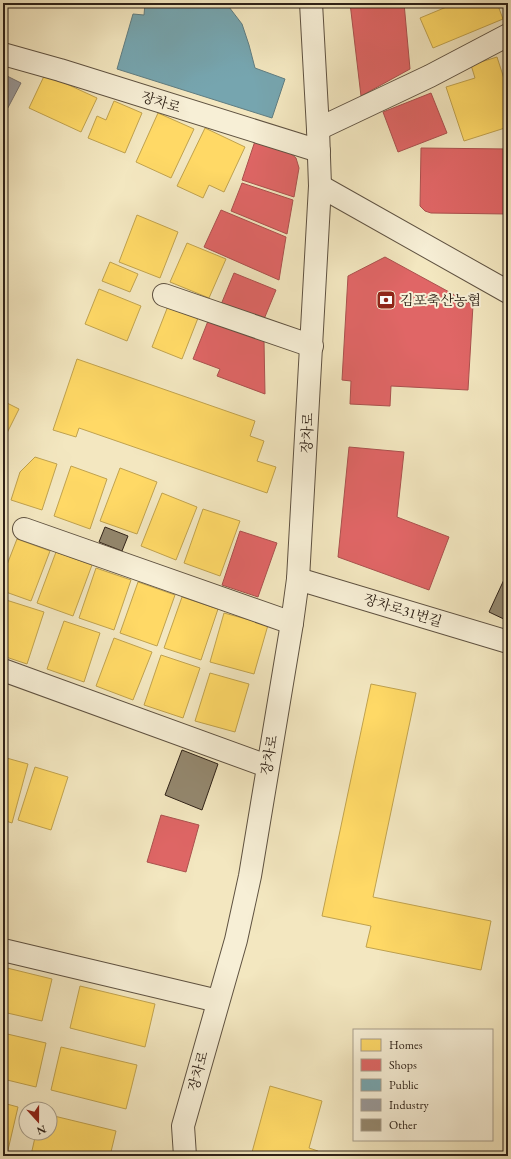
<svg xmlns="http://www.w3.org/2000/svg" width="511" height="1159" viewBox="0 0 511 1159" font-family="'EB Garamond','Noto Serif KR',serif">
<rect width="100%" height="100%" fill="#f3e7c0"/>
<filter id="stains"><feTurbulence type="fractalNoise" baseFrequency=".005" numOctaves="4"/><feColorMatrix values="0 0 0 0 .2 0 0 0 0 .09 0 0 0 0 .02 0 0 0 .5 -.17"/></filter>
<radialGradient id="worn" r=".72"><stop offset=".6" stop-color="#630" stop-opacity="0"/><stop offset="1" stop-color="#630" stop-opacity=".3"/></radialGradient>
<g fill="#ffd966" stroke="#c0a24e">
<polygon points="456,3 497,3 503,19 433,48 420,18"/>
<polygon points="497,57 508,91 508,127 464,141 446,87 475,78 471,65"/>
<polygon points="45,74 97,98 81,132 29,108"/>
<polygon points="114,101 142,113 125,153 88,138 97,116 106,120"/>
<polygon points="158,113 194,129 171,178 136,162"/>
<polygon points="205,128 245,147 224,192 209,185 203,198 177,186"/>
<polygon points="137,215 178,232 160,278 119,262"/>
<polygon points="187,243 226,259 209,298 170,282"/>
<polygon points="110,262 138,274 130,292 102,281"/>
<polygon points="99,289 141,306 127,341 85,324"/>
<polygon points="168,306 198,318 182,359 152,347"/>
<polygon points="77,359 255,421 250,436 264,441 257,461 276,467 267,493 79,428 76,437 53,430"/>
<polygon points="3,401 19,409 3,441"/>
<polygon points="35,457 57,464 42,510 11,500 20,472"/>
<polygon points="71,466 107,479 90,529 54,516"/>
<polygon points="120,468 157,482 137,534 100,521"/>
<polygon points="162,493 197,507 176,560 141,546"/>
<polygon points="203,509 240,521 220,576 184,563"/>
<polygon points="17,539 50,551 31,601 3,591 3,575"/>
<polygon points="56,552 92,565 73,616 37,603"/>
<polygon points="96,568 131,580 114,630 79,618"/>
<polygon points="138,582 175,595 157,646 120,633"/>
<polygon points="182,597 218,609 201,660 164,648"/>
<polygon points="3,599 44,612 27,664 3,656 4,629 3,629"/>
<polygon points="224,613 268,625 254,674 210,662"/>
<polygon points="64,621 100,633 84,682 47,669"/>
<polygon points="114,638 152,652 133,700 96,686"/>
<polygon points="161,655 200,668 183,718 144,705"/>
<polygon points="210,673 249,684 235,732 195,721"/>
<polygon points="371,684 416,693 373,897 491,921 481,970 366,947 371,926 322,916"/>
<polygon points="3,757 28,764 12,823 3,820"/>
<polygon points="35,767 68,777 51,830 18,820"/>
<polygon points="3,967 52,979 42,1021 3,1012"/>
<polygon points="80,986 155,1004 145,1047 70,1028"/>
<polygon points="3,1033 46,1043 36,1087 3,1079"/>
<polygon points="61,1047 137,1065 126,1109 51,1090"/>
<polygon points="270,1086 322,1101 309,1148 318,1151 316,1156 251,1156"/>
<polygon points="3,1103 18,1107 8,1150 3,1149"/>
<polygon points="50,1115 116,1131 110,1156 31,1155 36,1133 50,1133"/>
</g>
<g fill="#e06666" stroke="#ab514e">
<polygon points="350,3 404,3 410,69 361,96"/>
<polygon points="431,93 447,133 398,152 383,112"/>
<polygon points="255,141 289,152 296,158 299,168 294,197 242,180"/>
<polygon points="421,148 508,149 508,214 431,213 425,211 420,206"/>
<polygon points="242,183 293,200 287,234 231,211"/>
<polygon points="221,210 286,237 279,280 204,247"/>
<polygon points="385,257 473,305 468,390 391,386 390,406 350,404 351,381 342,380 348,276"/>
<polygon points="234,273 276,290 262,324 220,307"/>
<polygon points="208,321 264,341 265,394 217,376 220,369 193,359"/>
<polygon points="349,447 404,452 397,517 449,537 429,590 338,557"/>
<polygon points="240,531 277,543 258,597 222,585"/>
<polygon points="161,815 199,825 186,872 147,862"/>
</g>
<polygon fill="#76a5af" stroke="#607d81" points="145,3 222,3 229,7 242,24 249,45 255,68 285,79 272,118 117,69 133,14 144,15"/>
<polygon fill="#999" stroke="#797572" points="3,74 21,83 3,117"/>
<g fill="#94886f" stroke="#2e2117">
<polygon points="105,527 128,536 122,551 99,542"/>
<polygon points="508,571 508,621 489,612"/>
<polygon points="182,750 218,764 202,810 165,795"/>
</g>
<g fill="none" stroke-linecap="round" stroke-linejoin="round">
<defs>
<g id="minor">
<polyline points="3,54 60,70 319,151"/>
<polyline points="318,129 430,76 508,35"/>
<polyline points="320,186 508,292"/>
<polyline points="164,295 312,346"/>
<polyline points="24,529 292,623"/>
<polyline points="298,579 508,642"/>
<polyline points="3,670 267,766"/>
<polyline points="3,950 218,1001"/>
<polyline points="185,1156 183,1126 236,940 250,876 292,623 298,579 320,186 318,129 311,3"/>
</g>
</defs>
<use href="#minor" stroke="#5f5241" stroke-width="24"/>
<use href="#minor" stroke="#f7efd6" stroke-width="22"/>
</g>
<defs>
<symbol id="bank-square" viewBox="-11 -11 22 22"><rect x="-9" y="-9" width="18" height="18" rx="4" fill="#8f2418" stroke="#f7efd6"/><path d="M-6-4H6V4H-6ZM0-2.3a2.3 2.3 0 1 0 0 4.6a2.3 2.3 0 1 0 0-4.6Z" fill="#fff"/></symbol>
</defs>
<g fill-rule="evenodd">
<use href="#bank-square" x="375" y="289" width="22" height="22"/>
</g>
<g text-anchor="middle" stroke-width="4" stroke-linejoin="round" paint-order="stroke">
<g font-size="14" fill="#2e2117" stroke="#f7efd6">
<text transform="translate(161 102) rotate(17)" y="5">장차로</text>
<text transform="translate(307 433) rotate(-87)" y="5">장차로</text>
<text transform="translate(403 610) rotate(17)" y="5">장차로31번길</text>
<text transform="translate(269 755) rotate(-80)" y="5">장차로</text>
<text transform="translate(198 1071) rotate(-75)" y="5">장차로</text>
</g>
<g font-size="14" fill="#2e2117" stroke="#f7efd6" text-anchor="start">
<text x="400" y="305">김포축산농협</text>
</g>
</g>
<rect width="511" height="1159" fill="none" stroke="#f3e7c0" stroke-width="16"/>
<rect x="4" y="4" width="503" height="1151" fill="none" stroke="#2e2117" stroke-width="2"/>
<rect x="8" y="8" width="495" height="1143" fill="none" stroke="#2e2117"/>
<rect x="353" y="1029" width="140" height="112" fill="#f7efd6" stroke="#a79d8a"/>
<rect x="361" y="1039" width="20" height="12" fill="#ffd966" stroke="#a79d8a"/>
<text x="389" y="1049" font-size="12" fill="#2e2117">Homes</text>
<rect x="361" y="1059" width="20" height="12" fill="#e06666" stroke="#a79d8a"/>
<text x="389" y="1069" font-size="12" fill="#2e2117">Shops</text>
<rect x="361" y="1079" width="20" height="12" fill="#76a5af" stroke="#a79d8a"/>
<text x="389" y="1089" font-size="12" fill="#2e2117">Public</text>
<rect x="361" y="1099" width="20" height="12" fill="#999999" stroke="#a79d8a"/>
<text x="389" y="1109" font-size="12" fill="#2e2117">Industry</text>
<rect x="361" y="1119" width="20" height="12" fill="#94886f" stroke="#a79d8a"/>
<text x="389" y="1129" font-size="12" fill="#2e2117">Other</text>
<g transform="translate(38 1121) rotate(159)"><circle r="19" fill="#f7efd6" stroke="#a79d8a"/>
<path d="M0-3L7 15L0 10L-7 15Z" fill="#8f2418"/>
<text y="-6" font-size="11" font-weight="bold" text-anchor="middle" fill="#2e2117">N</text>
</g>
<rect width="100%" height="100%" filter="url(#stains)"/>
<rect width="100%" height="100%" fill="url(#worn)"/>
</svg>
